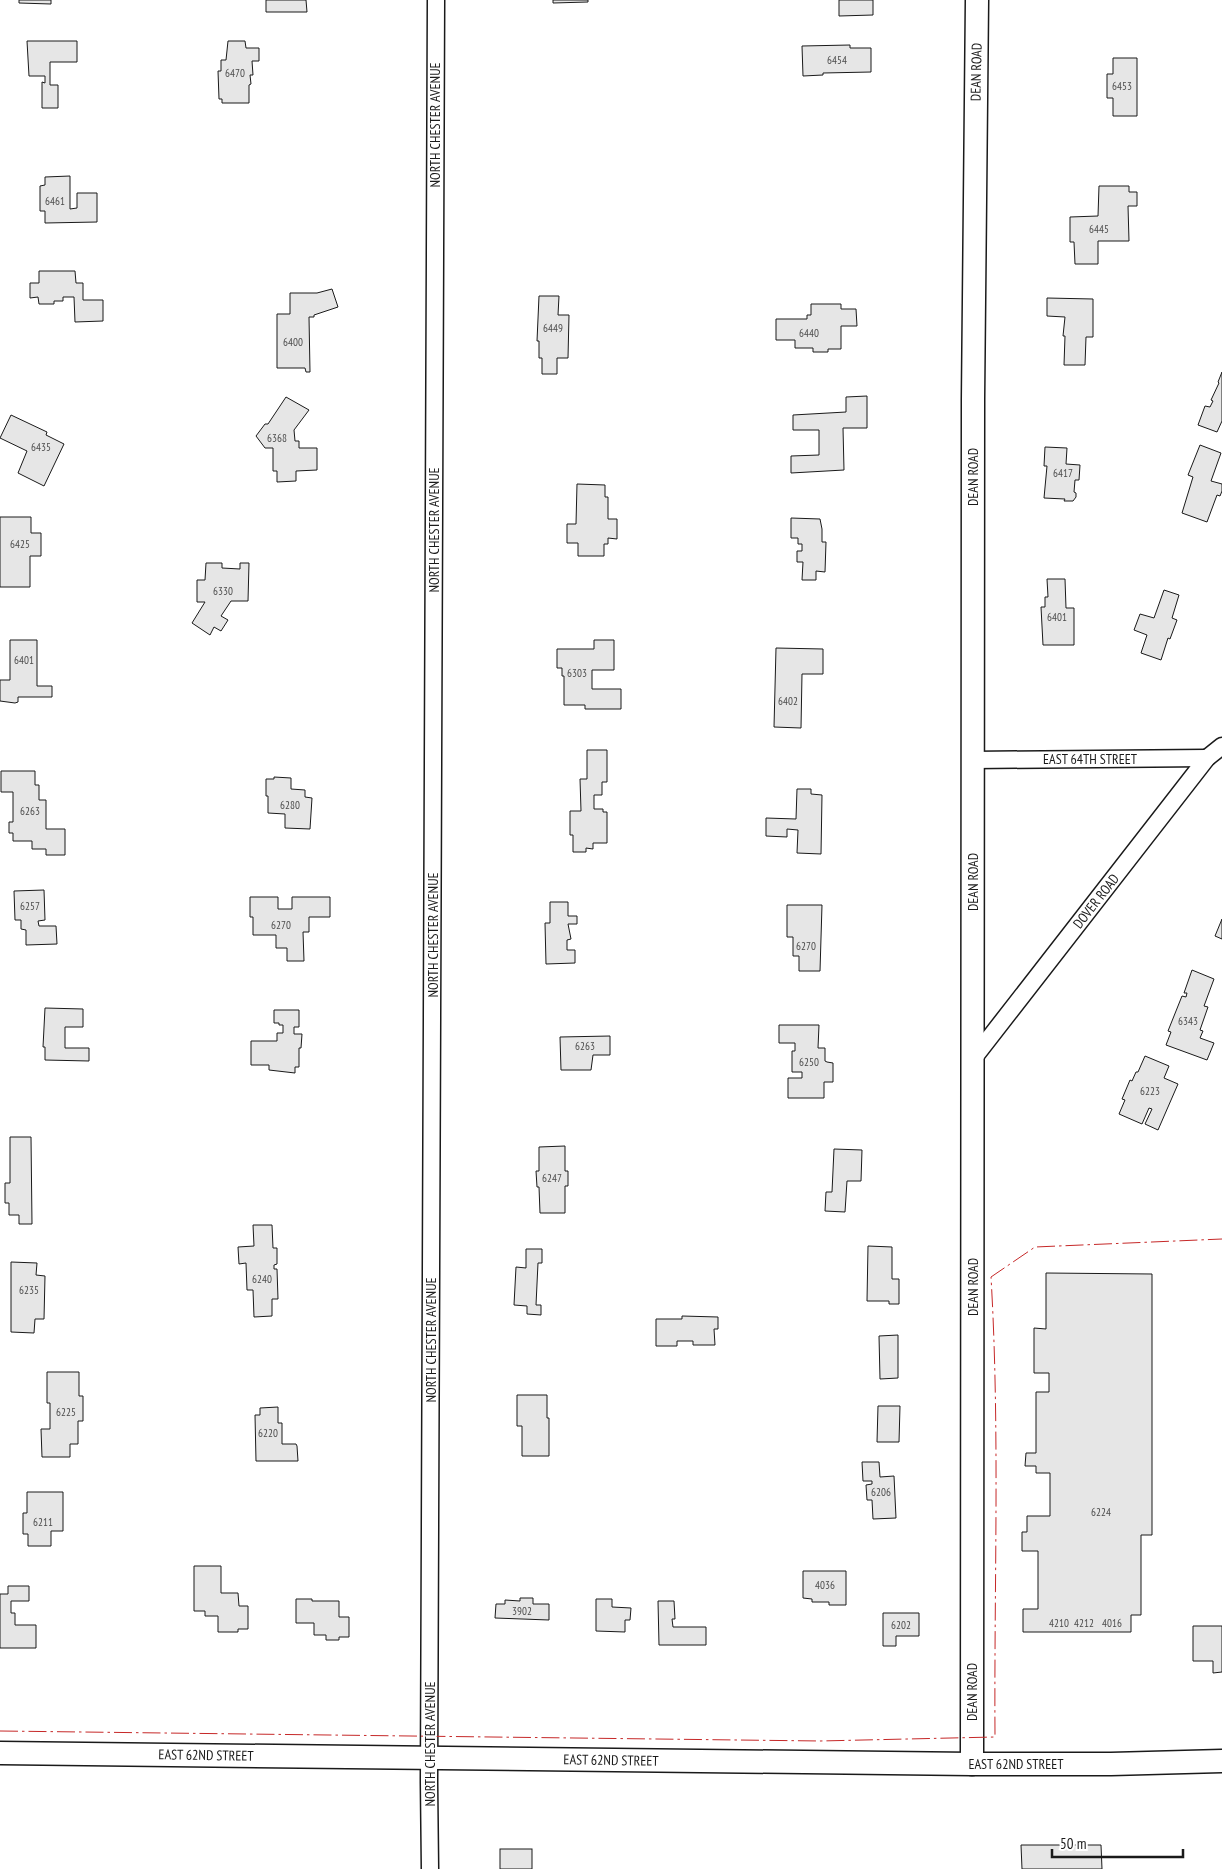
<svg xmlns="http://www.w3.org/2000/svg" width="1222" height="1869" viewBox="0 0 1222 1869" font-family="'PT Sans Narrow',sans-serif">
<rect width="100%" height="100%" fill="#fff"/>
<g fill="#e6e6e6" stroke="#1a1a1a">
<polygon points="19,0 51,0 51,4 19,3"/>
<polygon points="266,0 306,0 307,12 266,12"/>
<polygon points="553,0 588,0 588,2 553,3"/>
<polygon points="839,0 873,0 873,15 839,16"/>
<polygon points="27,41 77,41 77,62 50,62 50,85 58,85 58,108 42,108 42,82 45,83 45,76 29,76"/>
<polygon points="228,41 245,41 246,48 259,48 259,61 252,61 253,75 250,75 251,84 249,85 249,103 222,103 222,99 219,99 218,71 221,71 221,60 226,60"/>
<polygon points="850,45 850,48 871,48 871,72 823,73 823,75 803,76 802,46"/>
<polygon points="1113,58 1137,58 1137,116 1113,116 1113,98 1107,98 1107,74 1113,74"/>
<polygon points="70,176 70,209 77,208 77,193 97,193 97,222 45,223 45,211 40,211 40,186 45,185 45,177"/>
<polygon points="1099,186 1129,186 1129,192 1137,192 1137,206 1128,206 1129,241 1098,241 1098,264 1075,264 1074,242 1070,242 1070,217 1098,216"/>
<polygon points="39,271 75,271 76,283 83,283 83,300 103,300 103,321 75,322 74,297 63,297 63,301 54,301 54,304 39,304 38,297 30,298 30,283 39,283"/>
<polygon points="332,289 338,307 314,315 314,317 309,317 310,372 306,372 305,368 277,368 277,314 290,314 290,293 317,293"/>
<polygon points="539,296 559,296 558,315 569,315 568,358 557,358 557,374 542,374 542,358 539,358 539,341 537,341"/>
<polygon points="1047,298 1093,299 1093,337 1086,337 1085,365 1064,365 1065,336 1063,336 1065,317 1047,316"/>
<polygon points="811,304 841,304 841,309 856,309 857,326 841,326 841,349 828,349 828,352 813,352 813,348 795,348 795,340 776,340 776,319 807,319 807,315 811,315"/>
<polygon points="1222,372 1222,421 1217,432 1198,425 1205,406 1210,407 1213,401 1211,400 1219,383 1218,382"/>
<polygon points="867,396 867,428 843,428 844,470 791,473 791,456 819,455 819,430 793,430 793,415 846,412 846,397"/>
<polygon points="286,397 309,410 294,430 295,441 299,441 299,448 317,448 317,470 296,471 296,481 277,482 277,471 273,471 273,448 265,448 256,436 265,424 268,424"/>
<polygon points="11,415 47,432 46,435 64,444 44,486 18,473 27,451 0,438"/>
<polygon points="1200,445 1221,453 1211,481 1222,484 1222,491 1220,496 1217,495 1207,522 1182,513 1193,477 1188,475"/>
<polygon points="1045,447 1067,448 1066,464 1080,465 1079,480 1075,480 1074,492 1076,493 1076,497 1073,501 1064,501 1065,499 1044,498 1047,466 1044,466"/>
<polygon points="577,484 605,485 605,497 608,497 608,519 617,519 617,539 608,538 608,544 604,544 604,556 578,556 578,543 567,543 567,524 576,524"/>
<polygon points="0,517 31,517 31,533 41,533 41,556 30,556 30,587 0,587"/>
<polygon points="791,518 820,519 822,529 822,542 826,542 825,572 816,571 816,580 802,580 803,562 797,562 797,551 802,551 802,544 798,544 798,538 791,538"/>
<polygon points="206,563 222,563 222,568 240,569 240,563 249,563 248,601 231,601 221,616 228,620 221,631 214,627 210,635 192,623 205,602 197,602 197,580 205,580"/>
<polygon points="1047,579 1065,579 1066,608 1074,608 1074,645 1043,645 1041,607 1045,607 1045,597 1048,597"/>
<polygon points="1164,590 1179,595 1172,618 1177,620 1170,639 1168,638 1161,660 1141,653 1147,635 1134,630 1140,614 1154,618"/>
<polygon points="10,640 37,640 37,686 52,686 52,697 18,697 18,702 15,703 0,701 0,680 10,680"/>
<polygon points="594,640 614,640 614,670 592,670 592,689 621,689 621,709 585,709 585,705 564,705 564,676 562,676 562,668 557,668 557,649 594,649"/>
<polygon points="776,648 823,649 823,674 802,674 801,728 774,727"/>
<polygon points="587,750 607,750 607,782 602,782 602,795 594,795 594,809 603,809 603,812 607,812 607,843 593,843 593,849 586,848 586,852 573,852 573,835 570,835 570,811 581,811 580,779 587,779"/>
<polygon points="1,771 35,771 35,785 39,785 39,800 46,800 46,829 65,829 65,855 46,855 46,849 32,849 32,841 13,841 13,833 9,833 9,822 13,822 13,792 1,792"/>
<polygon points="274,777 291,778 291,789 305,790 305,797 312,798 310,829 285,828 285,814 268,813 268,796 266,796 266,779 274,779"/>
<polygon points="797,789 811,789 811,794 822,795 821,854 797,853 798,830 787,829 787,837 766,836 766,818 796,819"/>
<polygon points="44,890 45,920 38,921 39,926 56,926 57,944 26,945 26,930 21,929 21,920 15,920 14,891"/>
<polygon points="250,897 278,897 278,909 292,909 292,897 330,897 330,917 309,917 309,932 303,932 304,961 287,961 287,948 276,948 276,935 253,935 253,917 250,917"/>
<polygon points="550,902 568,902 568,916 577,916 577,924 568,924 571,939 567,940 567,950 575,950 575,963 546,964 545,923 550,923"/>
<polygon points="787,905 822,905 820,971 799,971 799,956 793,956 793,937 787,937"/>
<polygon points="1222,919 1222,939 1215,936"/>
<polygon points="1192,970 1214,979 1204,1006 1208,1007 1200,1030 1203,1031 1200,1038 1214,1043 1207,1060 1166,1045 1171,1032 1168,1031 1182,996 1186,997 1187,993 1184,993"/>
<polygon points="45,1008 83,1009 83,1027 65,1027 65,1048 89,1048 89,1061 45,1060 45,1047 43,1047"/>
<polygon points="274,1010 299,1010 299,1027 294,1027 294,1034 302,1034 301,1048 299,1048 299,1067 295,1067 295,1073 269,1070 269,1065 251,1065 251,1041 277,1041 277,1033 283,1033 283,1025 279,1025 279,1023 274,1023"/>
<polygon points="779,1025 819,1025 818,1048 825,1048 825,1061 827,1062 833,1063 833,1082 824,1082 824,1098 788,1098 788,1078 802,1078 802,1072 792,1072 792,1051 795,1051 795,1043 779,1043"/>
<polygon points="610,1036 610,1055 593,1055 591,1070 561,1070 560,1037"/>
<polygon points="1145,1056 1169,1066 1164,1078 1178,1084 1158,1130 1145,1124 1152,1109 1149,1108 1142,1124 1119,1114 1125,1100 1122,1099 1130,1080 1132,1081 1136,1072 1138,1072"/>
<polygon points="10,1137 31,1137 32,1224 19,1224 19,1215 9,1215 9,1203 5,1203 5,1183 10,1183"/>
<polygon points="565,1146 565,1171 568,1171 568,1186 565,1186 565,1213 540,1213 539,1187 537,1187 536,1171 539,1171 539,1147"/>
<polygon points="834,1149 862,1150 861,1181 847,1181 845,1212 825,1211 826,1192 832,1192"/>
<polygon points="253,1225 272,1225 273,1248 277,1248 277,1264 274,1265 274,1269 277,1269 278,1299 272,1299 272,1316 254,1317 253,1290 247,1290 246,1263 239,1264 238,1247 254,1246"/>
<polygon points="868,1246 892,1247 892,1279 899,1279 899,1304 889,1304 889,1301 867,1301"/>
<polygon points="526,1249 542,1249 542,1263 538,1263 536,1305 541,1305 541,1315 527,1314 527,1306 514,1305 516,1267 526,1268"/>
<polygon points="11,1262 37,1263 36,1275 45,1276 44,1319 35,1319 34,1333 11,1332"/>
<polygon points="1046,1273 1152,1274 1152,1535 1141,1535 1141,1615 1131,1615 1131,1632 1023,1632 1023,1609 1038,1609 1038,1551 1022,1551 1022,1532 1027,1532 1027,1516 1050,1516 1050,1473 1036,1473 1036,1466 1025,1466 1026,1453 1036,1453 1036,1392 1049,1392 1049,1373 1034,1373 1034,1328 1046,1329"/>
<polygon points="682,1316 718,1317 718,1329 714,1329 715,1345 693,1345 693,1341 677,1341 677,1346 656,1346 656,1319 682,1319"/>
<polygon points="898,1335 898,1378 880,1379 879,1336"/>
<polygon points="47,1372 79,1372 79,1396 83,1396 83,1421 78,1421 78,1444 70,1444 70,1457 42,1457 41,1429 50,1429 50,1403 47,1403"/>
<polygon points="517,1395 547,1395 547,1418 549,1418 549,1456 522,1456 522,1426 517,1426"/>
<polygon points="878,1406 900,1406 899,1442 877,1442"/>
<polygon points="278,1407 278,1423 282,1423 282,1444 296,1444 297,1446 298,1461 256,1461 255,1415 260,1415 260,1408"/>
<polygon points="862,1462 879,1462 880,1477 894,1476 896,1518 873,1519 872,1500 867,1500 866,1485 872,1484 872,1481 863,1481"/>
<polygon points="27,1492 63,1492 63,1531 51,1531 51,1546 28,1546 28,1534 23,1534 23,1513 27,1513"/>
<polygon points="194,1566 221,1566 221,1593 238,1593 239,1606 248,1606 248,1629 238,1629 238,1632 218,1632 218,1616 205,1616 205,1611 194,1611"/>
<polygon points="803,1571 846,1571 846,1605 829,1605 829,1602 812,1602 812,1599 803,1598"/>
<polygon points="8,1586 29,1586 29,1601 11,1601 11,1613 15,1613 15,1625 36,1625 36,1648 0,1648 0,1594 8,1594"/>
<polygon points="520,1598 533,1598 533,1604 549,1604 549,1620 495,1618 496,1604 505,1604 505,1600 520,1601"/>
<polygon points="296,1599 312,1599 312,1601 339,1601 339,1617 349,1617 349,1637 339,1637 339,1640 326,1640 326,1635 314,1635 314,1623 296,1623"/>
<polygon points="596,1599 612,1599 612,1607 631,1608 630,1620 625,1620 625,1632 596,1631"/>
<polygon points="658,1601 674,1601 675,1619 672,1619 673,1627 706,1627 706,1645 659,1645"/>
<polygon points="883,1613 919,1613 919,1636 896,1636 896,1646 883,1646"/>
<polygon points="1193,1626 1222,1626 1222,1672 1213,1673 1213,1661 1193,1661"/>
<polygon points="1021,1845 1101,1845 1102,1869 1022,1869"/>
<rect x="500" y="1849" width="32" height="20"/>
</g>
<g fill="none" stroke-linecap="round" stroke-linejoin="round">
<defs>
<g id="street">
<polyline points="973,760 1207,758"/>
<polyline points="973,1059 1207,758 1222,746"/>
<polyline points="430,1869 429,1782 436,0"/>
</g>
<g id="secondary">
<polyline points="0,1753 972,1764 1111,1764 1222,1761"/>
<polyline points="972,1764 973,400 977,0"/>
</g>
</defs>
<use href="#street" stroke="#1a1a1a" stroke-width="19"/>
<use href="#secondary" stroke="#1a1a1a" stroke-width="25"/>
<use href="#street" stroke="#fff" stroke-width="16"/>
<use href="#secondary" stroke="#fff" stroke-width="22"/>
<path stroke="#c62828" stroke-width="1" stroke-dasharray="18 4 2.5 4" stroke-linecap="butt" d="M0,1731L820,1741L995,1737C994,1584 1000,1430 991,1277L1035,1247L1222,1239"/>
</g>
<g text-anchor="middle" stroke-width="4" stroke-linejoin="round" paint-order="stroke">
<g font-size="11" fill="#4d4d4d">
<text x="837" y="64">6454</text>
<text x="235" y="77">6470</text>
<text x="1122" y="90">6453</text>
<text x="55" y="205">6461</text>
<text x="1099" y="233">6445</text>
<text x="553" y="332">6449</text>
<text x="809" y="337">6440</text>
<text x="293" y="346">6400</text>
<text x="277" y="442">6368</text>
<text x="41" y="451">6435</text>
<text x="1063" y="477">6417</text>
<text x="20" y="548">6425</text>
<text x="223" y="595">6330</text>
<text x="1057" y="621">6401</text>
<text x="24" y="664">6401</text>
<text x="577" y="677">6303</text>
<text x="788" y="705">6402</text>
<text x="290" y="809">6280</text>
<text x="30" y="815">6263</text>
<text x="30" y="910">6257</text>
<text x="281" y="929">6270</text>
<text x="806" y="950">6270</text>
<text x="1188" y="1025">6343</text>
<text x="585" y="1050">6263</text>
<text x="809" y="1066">6250</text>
<text x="1150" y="1095">6223</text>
<text x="552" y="1182">6247</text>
<text x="262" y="1283">6240</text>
<text x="29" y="1294">6235</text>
<text x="66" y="1416">6225</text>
<text x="268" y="1437">6220</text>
<text x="881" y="1496">6206</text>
<text x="1101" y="1516">6224</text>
<text x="43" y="1526">6211</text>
<text x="825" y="1589">4036</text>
<text x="522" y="1615">3902</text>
<text x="1059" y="1627">4210</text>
<text x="1084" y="1627">4212</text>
<text x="1112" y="1627">4016</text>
<text x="901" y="1629">6202</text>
</g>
<g font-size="14" fill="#1a1a1a" stroke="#fff">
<text transform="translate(976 72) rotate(-89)" y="5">DEAN ROAD</text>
<text transform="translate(435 125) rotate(-90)" y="5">NORTH CHESTER AVENUE</text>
<text transform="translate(973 477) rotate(-90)" y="5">DEAN ROAD</text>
<text transform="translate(434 530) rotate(-90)" y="5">NORTH CHESTER AVENUE</text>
<text x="1090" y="764">EAST 64TH STREET</text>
<text transform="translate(973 882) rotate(-90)" y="5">DEAN ROAD</text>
<text transform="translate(1096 901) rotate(-52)" y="5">DOVER ROAD</text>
<text transform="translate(433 935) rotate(-90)" y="5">NORTH CHESTER AVENUE</text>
<text transform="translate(973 1287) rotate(-90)" y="5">DEAN ROAD</text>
<text transform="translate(431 1340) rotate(-90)" y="5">NORTH CHESTER AVENUE</text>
<text transform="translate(972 1692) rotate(-90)" y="5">DEAN ROAD</text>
<text transform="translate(430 1744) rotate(-90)" y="5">NORTH CHESTER AVENUE</text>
<text transform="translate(206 1755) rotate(1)" y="5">EAST 62ND STREET</text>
<text transform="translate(611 1760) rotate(1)" y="5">EAST 62ND STREET</text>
<text x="1016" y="1769">EAST 62ND STREET</text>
</g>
</g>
<path d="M1052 1849v8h131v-8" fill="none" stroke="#1a1a1a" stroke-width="2.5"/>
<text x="1060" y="1849" font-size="15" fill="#1a1a1a" stroke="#ffffff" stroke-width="4" paint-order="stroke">50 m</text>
</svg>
